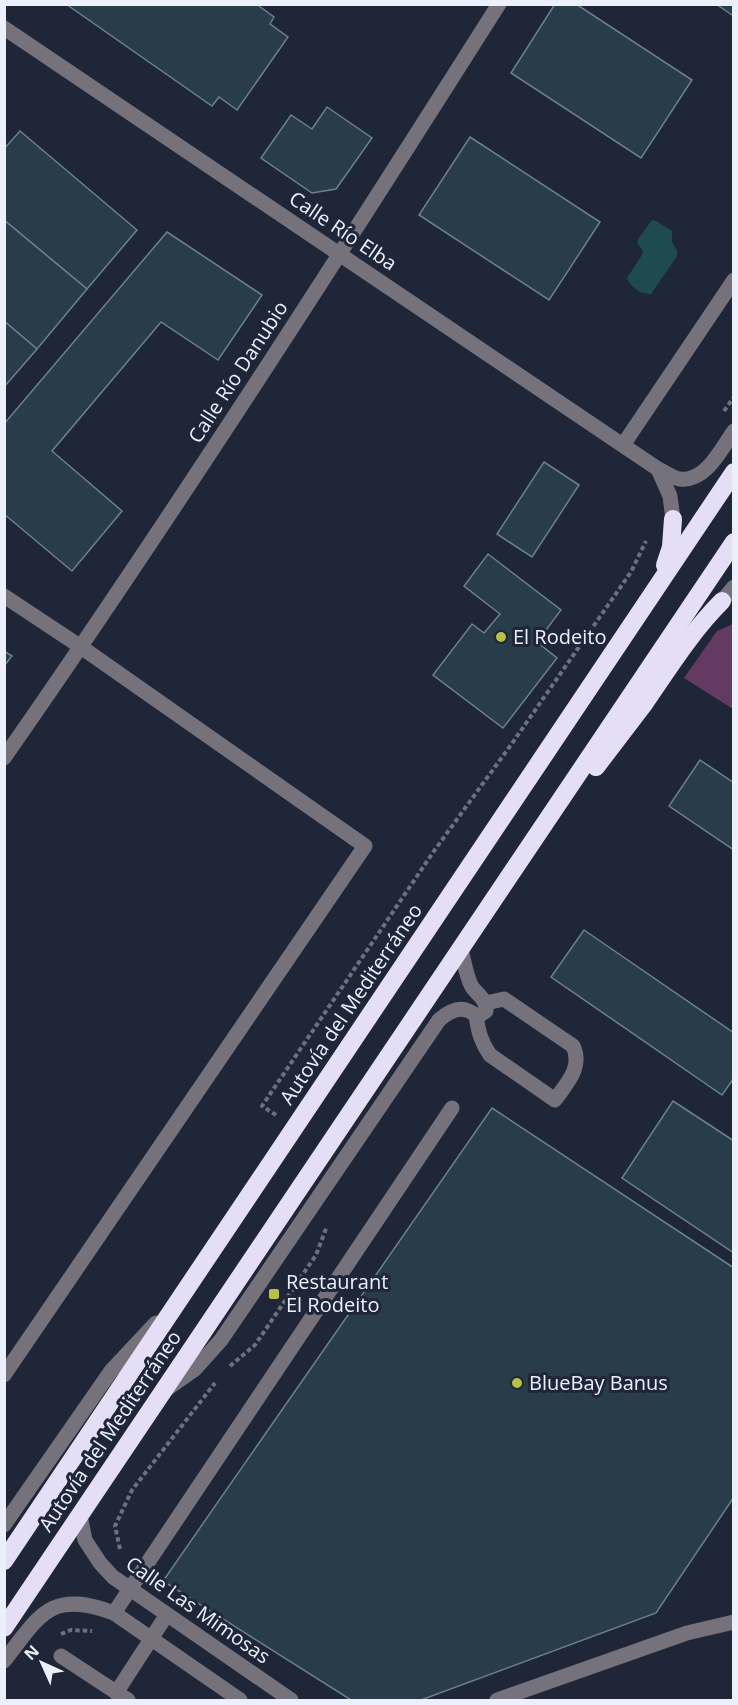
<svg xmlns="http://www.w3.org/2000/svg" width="738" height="1705" viewBox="0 0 738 1705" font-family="'Open Sans',sans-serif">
<rect width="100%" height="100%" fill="#1f2637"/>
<polygon fill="#643a62" points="733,624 733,709 684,678 717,631"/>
<path fill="#1e4b50" d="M652,220L656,221L672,231V242L677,251V256L651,294C642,295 630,287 627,278L642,255L643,251L637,243L638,239Z"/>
<g fill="#283c49" stroke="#6a818f" stroke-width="1.5">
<polygon points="66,4 256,4 274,17 270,24 288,37 237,110 219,97 212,106"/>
<polygon points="555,4 576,4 692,80 641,158 511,73"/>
<polygon points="716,4 734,4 734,14 732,15"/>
<polygon points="327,107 372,138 336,189 312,193 261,158 291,115 312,129"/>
<polygon points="20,131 137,230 87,289 4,220 4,149"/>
<polygon points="470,137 600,222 549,300 419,215"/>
<polygon points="4,220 87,289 37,349 4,321"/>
<polygon points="167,232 262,295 218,360 161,322 52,451 122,511 72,571 4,514 4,424"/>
<polygon points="4,321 37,349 4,387"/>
<polygon points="544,462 579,485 532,557 497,534"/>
<polygon points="488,554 561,610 537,642 557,658 503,728 433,675 472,624 484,633 500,614 464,586"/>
<polygon points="4,651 12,656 4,666"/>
<polygon points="700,760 734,783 734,850 669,806"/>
<polygon points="584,930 734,1033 734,1078 722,1095 551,977"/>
<polygon points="673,1101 734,1141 734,1253 622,1178"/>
<polygon points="492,1108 734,1268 734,1497 656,1613 421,1700 351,1700 163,1581"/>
</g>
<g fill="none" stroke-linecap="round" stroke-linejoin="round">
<g stroke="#6a7180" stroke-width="4" stroke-dasharray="4.5 3" stroke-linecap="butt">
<polyline points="724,411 734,397"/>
<polyline points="276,1115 262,1106 434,851 513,742 631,572 646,541"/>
<polyline points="230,1366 255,1345 316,1255 327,1226"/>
<polyline points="120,1549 115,1526 132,1490 215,1383"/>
<polyline points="61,1634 71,1630 92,1631"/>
</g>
<g stroke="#75727c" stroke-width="15">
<path d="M4,28L658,469C665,472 673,478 680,479C706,482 721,449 734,431"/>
<polyline points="623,445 734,280"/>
<polyline points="658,469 670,496 673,519"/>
<polyline points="4,596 81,647 365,846 4,1375"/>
<polyline points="722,601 734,587"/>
<path d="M4,758C176,511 338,258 499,4"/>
<path d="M476,1015C478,1031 481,1042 490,1055L555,1100C567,1083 583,1067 573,1046L504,999L486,1003"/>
<path d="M168,1388L195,1369L221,1340L439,1020C446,1014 456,1007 466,1010C471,1011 474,1015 479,1016L486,1011C487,1000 478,995 472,987C466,976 464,961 461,949"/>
<polyline points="80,1516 85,1540 100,1563 113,1577 291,1700"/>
<polyline points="4,1525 111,1371 156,1323"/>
<polyline points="114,1613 452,1108"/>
<polyline points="61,1656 128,1700"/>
<path d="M4,1661C40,1615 50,1589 114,1613L240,1700"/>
<polyline points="116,1693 166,1616"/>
<polyline points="497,1700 687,1633 734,1622"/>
</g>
<g stroke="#e5def7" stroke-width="18">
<polyline points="665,565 671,547 673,519"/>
<path d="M596,767C612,746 628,725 644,704C669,668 691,632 722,601"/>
<polyline points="4,1561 734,472"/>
<polyline points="4,1628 734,542"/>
</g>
</g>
<g fill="#b9c046" stroke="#1f2637" stroke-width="2">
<circle cx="501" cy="637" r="6"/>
<rect x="268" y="1288" width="12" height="12" rx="3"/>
<circle cx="517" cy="1383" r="6"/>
</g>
<g text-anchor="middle" stroke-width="6" stroke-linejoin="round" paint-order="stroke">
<g font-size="20" fill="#ebf0fc" stroke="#1f2637">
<text transform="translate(343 231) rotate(34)" y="7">Calle Río Elba</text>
<text transform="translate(238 372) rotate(-57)" y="7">Calle Río Danubio</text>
<text transform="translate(351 1004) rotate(-56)" y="7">Autovía del Mediterráneo</text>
<text transform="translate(110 1431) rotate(-56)" y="7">Autovía del Mediterráneo</text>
<text transform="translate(198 1610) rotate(35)" y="7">Calle Las Mimosas</text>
</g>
<g font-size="20" fill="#ebf0fc" stroke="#1f2637" text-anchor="start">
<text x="513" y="644">El Rodeito</text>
<text x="286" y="1289">Restaurant<tspan x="286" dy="23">El Rodeito</tspan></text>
<text x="529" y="1390">BlueBay Banus</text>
</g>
</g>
<rect width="738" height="1705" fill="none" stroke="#ebf0fc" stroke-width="12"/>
<g transform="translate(42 1663) rotate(315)" stroke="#1f2637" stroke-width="4.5" paint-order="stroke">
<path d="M0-4.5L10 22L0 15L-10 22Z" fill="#ebf0fc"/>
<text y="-9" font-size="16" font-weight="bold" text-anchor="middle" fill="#ebf0fc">N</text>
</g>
</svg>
